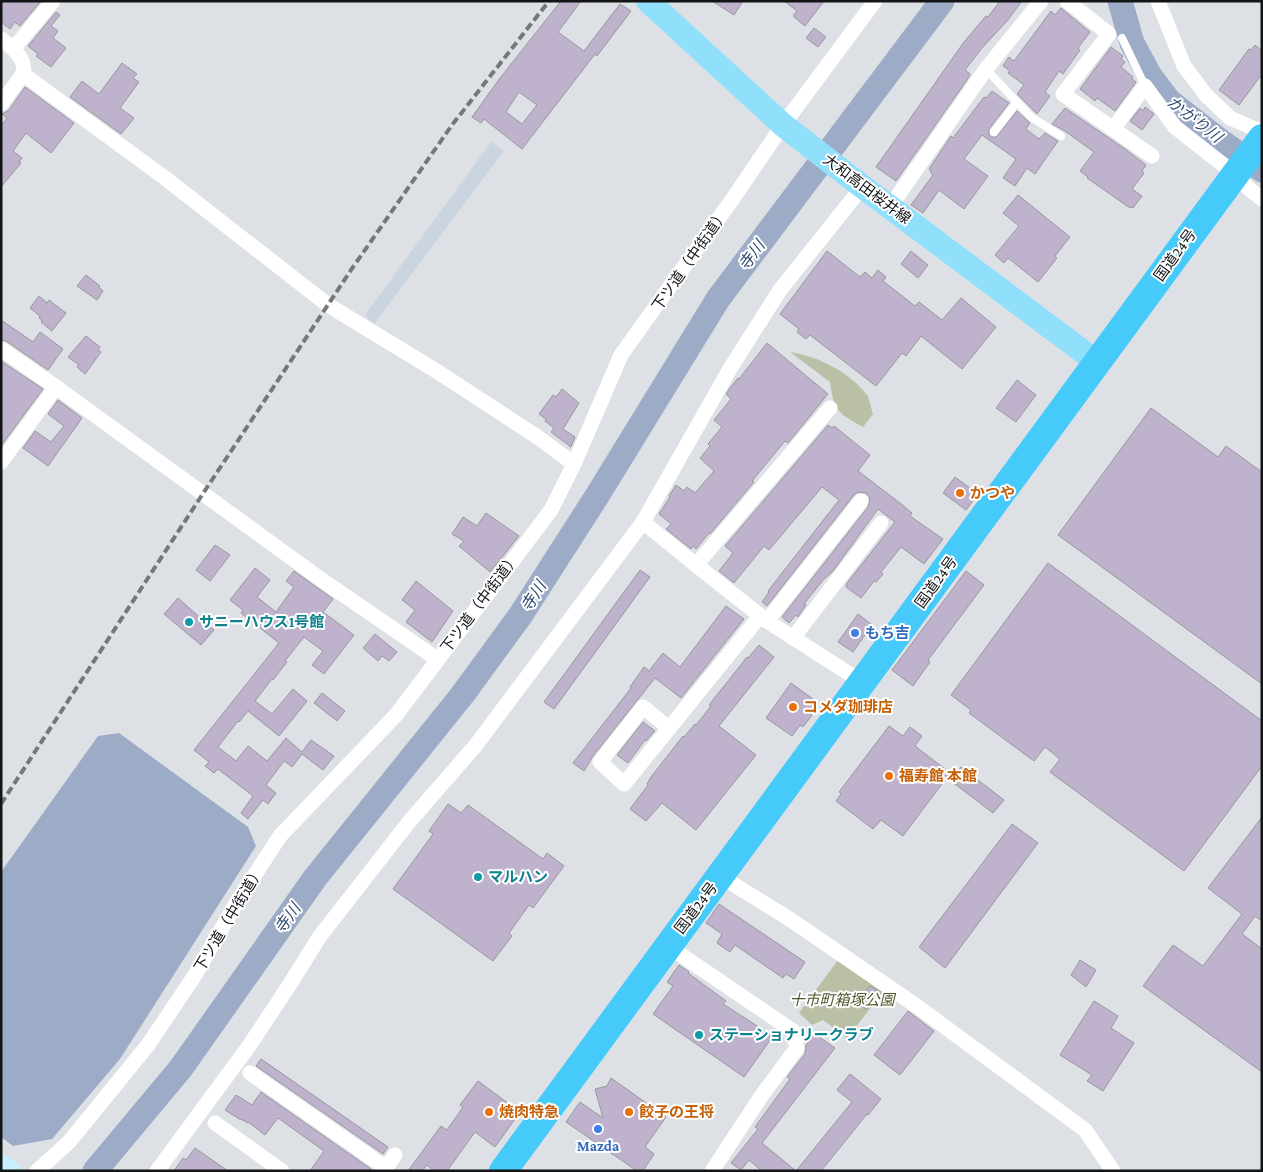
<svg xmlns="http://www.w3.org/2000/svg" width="1263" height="1172" viewBox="0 0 1263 1172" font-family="'Crimson Pro','Noto Sans JP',serif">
<rect width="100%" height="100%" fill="#dde1e6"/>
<polygon fill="#cbd5df" points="491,142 504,151 374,324 365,315"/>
<g fill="#b9c0a6">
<path d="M790,352C817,356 850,372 867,395C870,400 871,408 873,414L863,427C838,413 834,412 830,382Z"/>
<polygon points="838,960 883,992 847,1038 823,1020 812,1025 799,1013"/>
</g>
<polygon fill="#9dacc6" points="119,733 248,827 256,846 120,1059 52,1139 13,1146 1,1137 1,872 98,736"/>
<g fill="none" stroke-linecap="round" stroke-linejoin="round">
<g stroke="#9dacc6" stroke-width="25">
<polyline points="1120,1 1132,43 1150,76 1169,101 1223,143 1262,170"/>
<polyline points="95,1171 181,1068 315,878 463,694 520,616 597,496 718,299 942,1"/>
</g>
</g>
<g fill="#bfb2cd" stroke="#99979c" fill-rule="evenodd">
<polygon points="1,1 41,1 20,26 15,22 10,29 1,22"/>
<path d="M561,1H581L558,32L584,51L620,4L631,11L597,56L595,54L522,149L484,119L481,123L472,117L500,78ZM519,92L537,105L522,124L506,112Z"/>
<polygon points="712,1 743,1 734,15"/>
<polygon points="784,1 824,1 805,26 793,16 797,11"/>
<polygon points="1000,1 1022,1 1007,21 982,48 965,70 970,74 967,80 896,181 876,167 964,42 986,16 988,17"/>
<polygon points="1061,8 1090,32 1078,48 1080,50 1063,74 1059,71 1045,92 1050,96 1037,114 1017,94 1024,85 1008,73 1010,71 1003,66 1009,57 1014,61 1051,11 1055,15"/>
<polygon points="56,12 60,15 51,26 58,31 53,38 66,48 51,67 36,56 38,54 28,46"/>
<polygon points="814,28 826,37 818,47 806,38"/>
<polygon points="1255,45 1262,51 1262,74 1239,105 1219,90 1249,49 1251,50"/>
<polygon points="1111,47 1123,56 1121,59 1125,62 1121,67 1133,77 1132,79 1136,82 1115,111 1097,98 1095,101 1080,89"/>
<polygon points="122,63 137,74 133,78 139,82 120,108 134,118 121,134 70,97 82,81 99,94"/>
<polygon points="25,87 74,123 51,153 26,133 13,151 22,158 19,162 21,163 1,187 1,126 7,118 2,114 9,110"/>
<polygon points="992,91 1009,103 989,129 989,134 991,137 996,137 998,135 1017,111 1030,123 1026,129 1039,139 1045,133 1058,141 1035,174 1027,168 1015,186 1003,178 1016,159 982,135 964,159 988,176 964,209 939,190 923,213 911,205 933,175 930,172 931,170 929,169 951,136 953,138 984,97 986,98"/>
<polygon points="1145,107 1154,114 1142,130 1130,121 1140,108 1143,111"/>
<polygon points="1065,108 1125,149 1146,165 1142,171 1144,173 1132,189 1142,196 1133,208 1131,207 1130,208 1087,178 1088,177 1080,171 1094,152 1065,131 1052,124"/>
<polygon points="1018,195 1070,237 1055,256 1057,258 1038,282 1008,258 1004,263 995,255 1019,226 1003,213"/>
<polygon points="827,251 860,277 865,272 872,278 878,270 886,277 883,281 915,306 919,302 942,320 961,298 996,327 962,369 921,336 906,356 902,353 876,386 810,335 806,339 797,332 799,329 780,314"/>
<polygon points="911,251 928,265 918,278 901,264"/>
<polygon points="86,275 100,286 99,287 103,291 97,300 77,286"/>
<polygon points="39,296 47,303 49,300 66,313 52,331 41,322 42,321 39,318 40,316 30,308"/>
<polygon points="1,320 33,342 40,332 63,349 48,370 6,341 1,340"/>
<polygon points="86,336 100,347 98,350 101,352 85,374 77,367 79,365 68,357"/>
<polygon points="767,343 828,394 788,443 785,441 752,481 754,482 710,534 709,533 696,549 693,546 691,549 666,529 671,524 659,514 670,497 669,496 676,485 684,491 687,487 695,493 714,471 700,458 710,446 708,444 722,427 714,420 731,399 726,394 730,388 738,378 739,379"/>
<polygon points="1,361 43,389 1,446"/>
<polygon points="1017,380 1036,395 1016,422 996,408"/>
<polygon points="562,389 579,403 563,429 575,437 571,447 551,432 554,428 545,421 546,419 539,414 553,395 556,397"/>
<polygon points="58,400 82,418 48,466 23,448 35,431 51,442 64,426 48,414"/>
<polygon points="1151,408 1218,457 1226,446 1262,472 1262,684 1058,535"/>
<polygon points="828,425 832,428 834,426 870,455 858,471 900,503 912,513 910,516 943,539 924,564 901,547 881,572 883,574 876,582 874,581 861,598 846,587 847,583 895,522 878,509 833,571 823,580 804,604 806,605 798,617 796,615 789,623 782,617 868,507 870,498 866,493 858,492 854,495 767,606 762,602 769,592 768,591 839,500 822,487 769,550 764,546 734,583 719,571 733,553 725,546"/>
<polygon points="955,477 978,494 966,510 943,493"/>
<polygon points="486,513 519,536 490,572 459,546 464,541 452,534 463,517 477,526"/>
<polygon points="215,545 230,555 210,581 196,570"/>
<polygon points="1048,563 1262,721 1262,766 1184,871 1050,772 1060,759 1045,747 1034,761 969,713 971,710 951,695"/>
<polygon points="255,568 270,580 257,597 276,612 294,587 286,581 294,571 333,599 323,612 354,635 324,674 312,665 323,651 304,637 285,661 287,662 273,680 272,679 255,701 272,714 293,689 307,701 279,736 248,711 239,722 238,721 218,747 236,761 248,746 267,761 286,738 302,752 311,740 334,756 323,770 302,754 292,767 284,761 266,785 276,793 268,804 263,800 248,819 241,813 253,796 218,769 214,773 205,766 209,762 194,750 279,643 241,613 243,610 230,600"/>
<polygon points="640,570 650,577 554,709 544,702"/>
<polygon points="966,571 984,585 928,660 930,662 913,686 892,670"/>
<polygon points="416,581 453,611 432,642 406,622 415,610 402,600"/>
<polygon points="178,598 214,630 201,645 164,614"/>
<polygon points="726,606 744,619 681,698 655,678 593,756 584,771 573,763 631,688 630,687 644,667 649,671 663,653 680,667"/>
<polygon points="858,614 872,625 853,652 838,642"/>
<polygon points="375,634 397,652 389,661 382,656 378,661 363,648"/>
<polygon points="759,645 774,657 719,726 756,755 696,830 662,803 646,821 630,809 648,785 647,784 651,777 683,736 684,737 695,724 696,725 711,706 709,705 747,657 748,658"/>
<polygon points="791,683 817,702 809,713 812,715 803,727 800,725 792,736 766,718"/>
<polygon points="322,693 345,711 337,721 314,703"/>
<polygon points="643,722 655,731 646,741 645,740 628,763 617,755"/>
<polygon points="889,726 903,736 910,727 922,736 915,746 950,773 903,836 881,820 873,829 836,801 841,794 839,792"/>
<polygon points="961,767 1004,800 993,813 951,781"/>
<polygon points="448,804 461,813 468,805 543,859 547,853 564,866 533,908 529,905 509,933 512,936 493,961 393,889 433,834 429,831"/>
<polygon points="1262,817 1262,921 1255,916 1242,934 1262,949 1262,1072 1143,986 1173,945 1203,966 1242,914 1208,888"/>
<polygon points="1012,824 1038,843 945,968 919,947"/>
<polygon points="719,904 805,962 794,979 786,974 783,978 735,945 730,952 717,943 722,934 706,923"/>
<polygon points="1080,960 1096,970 1086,987 1071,975"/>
<polygon points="679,965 689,972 688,973 726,1001 723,1004 773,1036 744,1077 653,1014 673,986 667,982"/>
<polygon points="870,986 880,992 866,1009 857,1002"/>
<polygon points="1094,1001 1118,1016 1111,1028 1134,1043 1103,1091 1087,1081 1092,1075 1060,1055"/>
<polygon points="908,1011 934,1031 900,1075 874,1055"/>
<polygon points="815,1034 835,1048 762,1143 796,1171 852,1102 837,1090 850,1074 881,1099 868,1115 867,1114 821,1171 762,1171 749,1160 741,1170 731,1163 758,1129 755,1127 790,1079 787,1077 805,1054 806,1045"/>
<polygon points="261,1059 388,1147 383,1154 256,1066"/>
<polygon points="611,1078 666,1117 645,1147 654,1154 643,1171 637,1171 566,1122 580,1102 603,1118 595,1089 607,1086"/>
<polygon points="478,1081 520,1112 495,1147 475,1132 447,1171 434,1171 427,1165 422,1171 408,1171 441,1126 447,1130 463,1107 460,1105"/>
<polygon points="261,1092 371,1169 370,1171 310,1171 324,1151 278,1118 265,1135 248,1122 248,1123 241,1119 241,1120 225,1110 236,1095 252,1105"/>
<polygon points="195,1148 228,1171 174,1171 183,1158 186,1160"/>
</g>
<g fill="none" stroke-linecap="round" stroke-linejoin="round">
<g stroke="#fff" stroke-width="8">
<polyline points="1122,38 1145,86"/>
<polyline points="986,69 1031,117 1061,136"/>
<polyline points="994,132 1017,102"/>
</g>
<g stroke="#fff" stroke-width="15">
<polyline points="1067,1 1109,34 1063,94 1152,156"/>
<polyline points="1158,1 1184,66 1206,95 1230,118 1262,132"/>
<path d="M1,39C12,47 27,59 23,74L1,104"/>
<polyline points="14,48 53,1"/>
<polyline points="23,74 165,178 328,305 438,372 539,438 574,464"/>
<polyline points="1113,129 1145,86 1175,127 1235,174 1248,188 1262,199"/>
<polyline points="890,207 986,69 1041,1"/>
<polyline points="1,349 56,387 322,580 437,659"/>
<polyline points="830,408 696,565 767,621 862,682"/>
<polyline points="1,462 56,387"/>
<polyline points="643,522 696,565"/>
<polyline points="767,621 861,501"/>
<polyline points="793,638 881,523"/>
<polyline points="669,728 643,707 600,762 624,784 760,616"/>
<polyline points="720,876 791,920 918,1007 1085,1130 1113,1171"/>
<polyline points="668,946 793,1031 797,1048 762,1095 712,1171"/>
<polyline points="250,1073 386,1168"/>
<polyline points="215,1123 282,1171"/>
<polyline points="37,1171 69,1142 148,1045 195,975 234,907 280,836 396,715 551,510 574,464 621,355 734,197 783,125 875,1"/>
<polyline points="157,1171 249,1046 290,984 320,936 409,822 476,745 643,522 731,367 780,290 863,186"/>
<polyline points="384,1171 395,1155"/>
</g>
<polyline stroke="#c8effd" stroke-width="21" points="1,1165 10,1171"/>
<polyline stroke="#90dffb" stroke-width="24" points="648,1 783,125 855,181 1097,362"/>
<polyline stroke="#46caf9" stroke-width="28" points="503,1171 1262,138"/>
<polyline stroke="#75787b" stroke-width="4" stroke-dasharray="8 4" stroke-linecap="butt" points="1,804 202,495 351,270 452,125 549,1"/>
</g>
<g fill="#e8710a" stroke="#fff" stroke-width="2">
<circle cx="960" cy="493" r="5"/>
<circle cx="793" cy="707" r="5"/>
<circle cx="889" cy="776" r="5"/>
<circle cx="489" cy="1112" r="5"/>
<circle cx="629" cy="1112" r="5"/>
</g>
<g fill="#0f9aa8" stroke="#fff" stroke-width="2">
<circle cx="189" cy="622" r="5"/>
<circle cx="478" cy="877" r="5"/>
<circle cx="699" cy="1035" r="5"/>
</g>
<g fill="#3f7fe0" stroke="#fff" stroke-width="2">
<circle cx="855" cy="633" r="5"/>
<circle cx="598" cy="1129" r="5"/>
</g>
<g text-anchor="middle" stroke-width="4" stroke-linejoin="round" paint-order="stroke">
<g font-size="15" fill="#121415" stroke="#fff">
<text transform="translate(867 189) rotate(37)" y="5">大和高田桜井線</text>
<text transform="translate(1175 255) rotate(-54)" y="5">国道24号</text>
<text transform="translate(690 260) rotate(-55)" y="5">下ツ道（中街道）</text>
<text transform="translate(936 582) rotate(-54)" y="5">国道24号</text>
<text transform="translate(480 603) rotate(-53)" y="5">下ツ道（中街道）</text>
<text transform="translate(696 908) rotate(-53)" y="5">国道24号</text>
<text transform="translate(229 919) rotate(-59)" y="5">下ツ道（中街道）</text>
</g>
<g font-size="15" font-weight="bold" fill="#c56008" stroke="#fff" text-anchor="start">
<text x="970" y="498">かつや</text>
<text x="803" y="712">コメダ珈琲店</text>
<text x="899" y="781">福寿館 本館</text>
<text x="499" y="1117">焼肉特急</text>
<text x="639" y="1117">餃子の王将</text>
</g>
<g font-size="15" font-weight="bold" fill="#0d838f" stroke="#fff" text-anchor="start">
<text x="199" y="627">サニーハウス1号館</text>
<text x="488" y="882">マルハン</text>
<text x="709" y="1040">ステーショナリークラブ</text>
</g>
<g font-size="15" font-weight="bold" fill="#366cbe" stroke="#fff" text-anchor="start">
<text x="865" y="638">もち吉</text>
<text x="598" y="1151" text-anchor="middle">Mazda</text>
</g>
<g font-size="15" font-style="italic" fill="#4d5728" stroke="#fff">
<text x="842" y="1005">十市町箱塚公園</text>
</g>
<g font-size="16" font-style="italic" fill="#334a70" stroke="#fff">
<text transform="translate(1195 119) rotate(38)" y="6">かがり川</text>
<text transform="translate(751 255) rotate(-53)" y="6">寺川</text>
<text transform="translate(533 596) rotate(-58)" y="6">寺川</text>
<text transform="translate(287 918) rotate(-55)" y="6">寺川</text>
</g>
</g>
<rect width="1263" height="1172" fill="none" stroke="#121415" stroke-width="5"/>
</svg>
